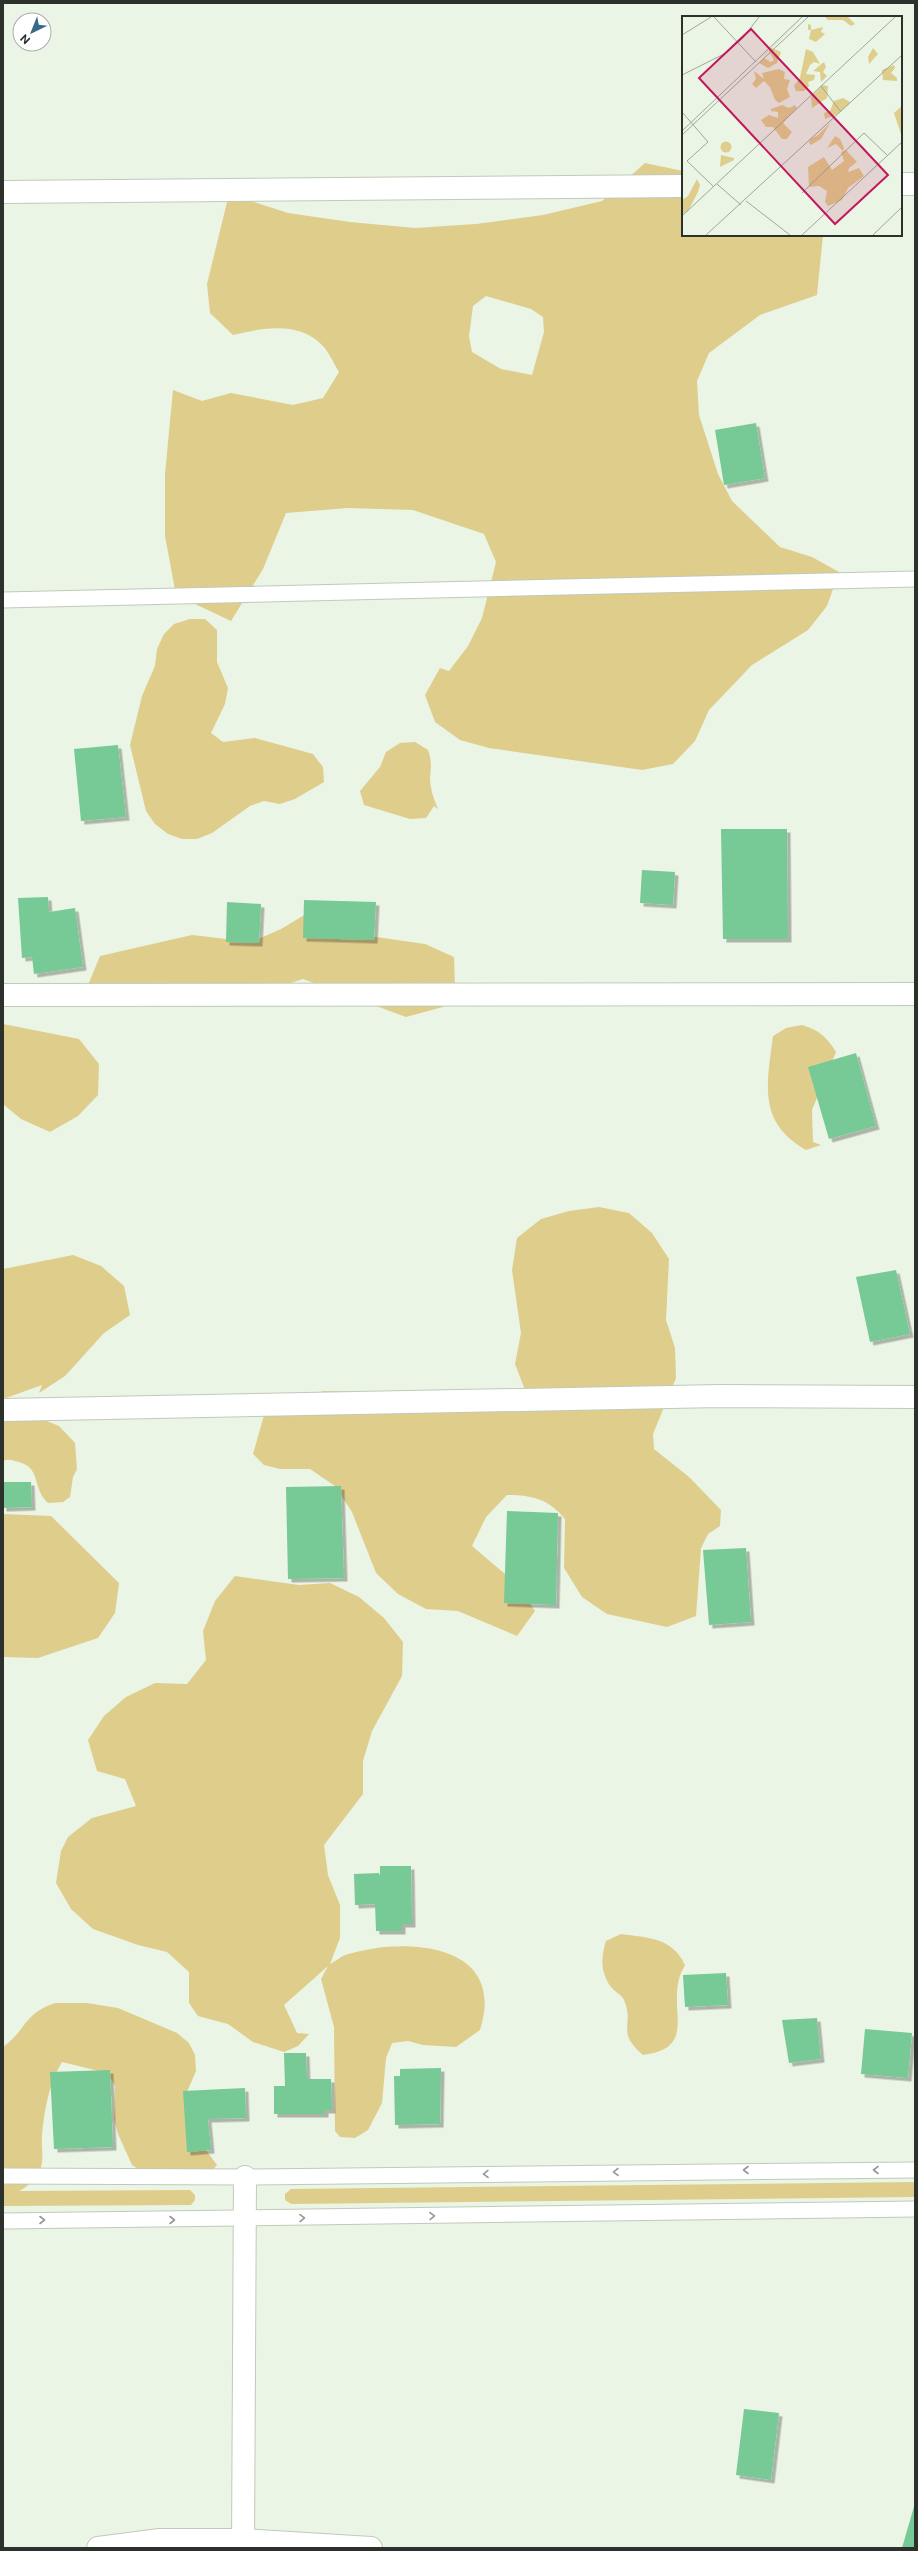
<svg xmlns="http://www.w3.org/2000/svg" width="918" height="2551" viewBox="0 0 918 2551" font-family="'Public Sans',sans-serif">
<defs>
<filter id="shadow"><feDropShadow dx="3.5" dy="3.5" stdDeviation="0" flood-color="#0004"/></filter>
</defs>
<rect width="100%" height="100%" fill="#eaf5e5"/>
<g fill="#dfcd8b" fill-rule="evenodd">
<path d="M645,163L683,171V235H823L817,295L760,315L709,353L697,381L699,415L718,474L732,501L780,547L812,557L839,572L827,606L808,630L752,665L709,710L695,741L673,764L642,770L489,748L460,740L435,722L425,695L440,668L449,671L468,646L482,618L496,562L484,534L413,510L348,508L286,513L263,569L231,621L176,595L165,536V474L173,390L202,401L231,393L293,405L323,398L339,372C334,364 329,352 322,345C298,321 263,328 233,335L210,313L207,284L229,194L288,213L350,222L415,228L476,224L543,215L602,201ZM486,296L531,309L543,317L544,332L532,375L501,369L472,352L469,336L473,306Z"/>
<polygon points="190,619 205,619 217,630 217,662 228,688 225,704 211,733 223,742 255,738 313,754 323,767 324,782 295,799 280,804 264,801 250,806 212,833 197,839 182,839 168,834 155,824 146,811 130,745 142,696 155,666 157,649 164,634 174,624"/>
<path d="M415,742L428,750C432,761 431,767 430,778C430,789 434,799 438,809L434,806L426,818L410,819L364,805L360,791L380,767L386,752L400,743Z"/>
<polygon points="306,914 362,935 425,944 454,957 455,989 450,1005 406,1017 303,979 244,998 88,985 100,956 192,935 252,942 281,929"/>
<polygon points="3,1024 79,1039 99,1064 98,1095 78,1116 50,1132 21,1119 3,1104"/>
<path d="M802,1025C819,1030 827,1037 836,1052L812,1110L813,1142L821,1145L806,1150C757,1122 767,1084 773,1036L786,1028Z"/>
<path d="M599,1207L629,1213L652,1233L669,1259L666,1320L675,1348L676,1378L653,1434L654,1449L689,1477L721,1510L720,1526L708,1534L701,1548L696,1616L667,1627L607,1614L582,1597L564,1568L565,1519C549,1499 532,1495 507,1495L486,1517L472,1546L519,1586L535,1611L517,1636L458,1611L426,1609L398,1594L376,1573L352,1512L335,1486L310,1469H280L264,1465L253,1454L265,1412L323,1391L527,1395L515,1364L521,1333L512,1270L517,1238L541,1219L569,1211Z"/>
<polygon points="73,1255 101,1266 124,1286 130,1315 104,1333 65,1376 39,1393 42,1385 3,1399 3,1269"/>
<path d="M22,1411L59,1426L75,1443L77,1469L73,1477L70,1497L63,1502L48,1503C31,1488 43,1466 15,1461C11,1460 7,1459 3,1461V1415Z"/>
<polygon points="3,1514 51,1516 119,1583 115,1613 98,1638 38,1658 3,1657"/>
<path d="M235,1576L299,1585L330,1583L359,1597L384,1618L403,1642L402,1676L372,1731L363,1761V1794L324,1845L328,1875L340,1905V1938L330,1964C335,1962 340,1957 345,1955C404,1936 508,1942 480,2030L456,2047L423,2045L408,2041L392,2043L386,2058L382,2103L368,2130L355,2138L340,2137L335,2131L334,2027L321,1979L328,1966L284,2005L297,2033L309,2034L298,2046L284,2052L253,2042L228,2024L198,2016L189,2003V1972L167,1952L138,1945L93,1929L71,1909L56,1883L61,1851L68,1837L92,1818L136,1806L125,1779L97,1771L88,1740L104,1716L126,1697L155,1683L187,1684L206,1660L203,1631L215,1601Z"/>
<path d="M621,1934C648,1938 672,1937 685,1965C683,1969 680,1974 679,1979C670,2014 696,2048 643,2055C615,2031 635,2025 624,2000C622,1995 615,1992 611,1987C600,1972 601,1957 606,1941Z"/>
<path d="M56,2003H87L118,2008L177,2033L189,2043L195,2055L196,2071L184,2099L190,2129L217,2165L207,2176L144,2173L132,2165L118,2134L114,2119L115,2086L107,2073L62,2062C49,2083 44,2111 42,2136C41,2145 44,2157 41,2167C37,2178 29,2186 19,2191L190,2190L195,2195V2200L191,2205L3,2206V2047C26,2031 24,2012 56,2003Z"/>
<polygon points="915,2182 915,2197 291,2204 285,2200 285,2194 291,2189"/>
</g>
<g fill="#77c995" filter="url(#shadow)">
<polygon points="756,423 765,478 724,485 715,430"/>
<polygon points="118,745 126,817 81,821 74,749"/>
<polygon points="721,829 787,829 788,939 723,939"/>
<polygon points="642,870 675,872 673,905 640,903"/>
<polygon points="48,897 49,912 75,908 83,967 34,974 32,957 22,958 18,898"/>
<polygon points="304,900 376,902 374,940 303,938"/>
<polygon points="227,902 261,904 259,943 226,942"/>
<polygon points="856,1053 876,1126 829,1139 808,1067"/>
<polygon points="896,1270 910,1334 870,1342 856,1277"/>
<polygon points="3,1482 31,1482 32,1507 3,1508"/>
<polygon points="341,1486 344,1578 288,1579 286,1487"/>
<polygon points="507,1511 558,1513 556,1605 504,1603"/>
<polygon points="746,1548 751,1622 709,1625 703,1550"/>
<polygon points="380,1866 411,1866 412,1924 402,1924 402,1931 376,1931 375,1904 355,1905 354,1874 379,1873 380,1876"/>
<polygon points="726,1973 728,2005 685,2007 683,1975"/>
<polygon points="817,2018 821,2059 789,2063 782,2020"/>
<polygon points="865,2029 912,2033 908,2078 861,2074"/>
<polygon points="284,2053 306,2053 307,2079 331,2079 332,2110 325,2110 325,2114 274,2114 274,2086 285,2086"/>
<polygon points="441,2068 440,2124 395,2125 394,2076 400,2076 400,2069"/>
<polygon points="110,2070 113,2147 54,2149 50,2072"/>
<polygon points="245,2088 246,2118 208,2119 211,2150 187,2152 183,2091"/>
<polygon points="744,2409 779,2413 771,2480 736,2475"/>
<polygon points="915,2503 915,2548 902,2548"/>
</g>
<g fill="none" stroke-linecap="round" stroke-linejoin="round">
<defs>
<g id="service">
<polyline points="3,600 915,579"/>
<polyline points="3,2176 245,2177 915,2170"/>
<polyline points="3,2221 915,2209"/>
</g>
<g id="minor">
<polyline points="901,184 915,184"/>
<polyline points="3,192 683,186"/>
<polyline points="3,995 915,994"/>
<polyline points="3,1410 720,1396 915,1397"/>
<polyline points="98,2548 160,2540 243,2540 371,2548"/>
<polyline points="243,2548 245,2177"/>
</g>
</defs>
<use href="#service" stroke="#c0cabb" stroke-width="17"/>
<use href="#minor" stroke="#c0cabb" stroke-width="24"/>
<use href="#service" stroke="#fff" stroke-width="15"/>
<use href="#minor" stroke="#fff" stroke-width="22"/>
</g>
<defs><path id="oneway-chevron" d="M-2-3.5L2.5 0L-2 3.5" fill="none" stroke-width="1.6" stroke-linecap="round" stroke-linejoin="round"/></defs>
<g stroke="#969895">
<use href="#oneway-chevron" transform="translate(746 2170) rotate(180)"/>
<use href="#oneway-chevron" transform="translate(876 2170) rotate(180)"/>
<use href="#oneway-chevron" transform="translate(616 2172) rotate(179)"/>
<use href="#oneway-chevron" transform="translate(486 2174) rotate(179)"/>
<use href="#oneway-chevron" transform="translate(432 2216) rotate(-1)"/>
<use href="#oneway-chevron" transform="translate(302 2218) rotate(-1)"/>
<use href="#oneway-chevron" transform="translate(42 2220)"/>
<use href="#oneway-chevron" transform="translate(172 2220)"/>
</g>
<g transform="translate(682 16)">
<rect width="220" height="220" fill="#eaf5e5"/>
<path d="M121,1L90,32L99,36L95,47L86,52L77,47L82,42L89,46L92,44L87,35L77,44ZM143,1H166L173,8L169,10L161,4H146ZM126,8L129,9V14L141,11L139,16L143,18L134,26L127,23L129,14H126ZM191,32L196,38L187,48L186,41ZM124,33L131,36L138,48L132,46L128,49L124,58L133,59L132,64L126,66L127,70L122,75H114L112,70L118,62ZM142,46L144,51L141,56L145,60L139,66L138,56L131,55ZM212,49L213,52L209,57L215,62V65L201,64L200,54ZM97,53L103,56L102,63L108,64L105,73L108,81L97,87L93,84L88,71L82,65L74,72L70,68L74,63L72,55L82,63L80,57ZM141,69L146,70L145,82L130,92L129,81ZM161,82L168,86L167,88L154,99L143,103L142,97L148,95L152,85ZM100,89L107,92L113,89L115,92L101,107L110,116L105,123H100L91,111H84L79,104L87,99L96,102V96L89,95V93ZM220,90V121L212,97ZM148,107L139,123L129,129L127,127L128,123L136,119ZM153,120L158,123L162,132L161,135L154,128L145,132ZM38.5 131a5.5 5.5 0 1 1 11 0a5.5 5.5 0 1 1-11 0ZM164,134L175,146L167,152L166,156L177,152L182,160L166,172L160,184L146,190L143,186L145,175L137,170L127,171L126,151L142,141L150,154L162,145L159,136ZM39,139L52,142V144L38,151ZM15,163L18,169L16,176L6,195L0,198V184L6,180Z" fill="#dfcd8b"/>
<path fill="none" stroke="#9ea79b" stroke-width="1" d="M32,1L74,46M0,19L29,1M0,59L44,37L61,22L77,1M139,70L159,96M0,96L26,126L5,145L32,171M0,115L120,1M0,119L126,1M35,168L59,189M120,177L182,117L205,139M64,185L108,219M0,200L213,1M24,219L220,39M120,219L220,126M191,219L220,191"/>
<path fill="#c2185b" fill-opacity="0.15" stroke="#c2185b" stroke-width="2" d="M69,13L206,159L153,208L17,62Z"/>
<rect width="220" height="220" fill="none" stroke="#2d312b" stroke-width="2"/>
</g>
<rect width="918" height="2551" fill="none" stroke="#2d312b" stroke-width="8"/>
<g transform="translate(32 32) rotate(223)"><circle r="19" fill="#ffffff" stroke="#abadaa"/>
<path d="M0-3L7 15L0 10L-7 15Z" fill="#366a87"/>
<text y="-6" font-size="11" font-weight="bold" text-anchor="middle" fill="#2d312b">N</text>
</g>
</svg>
